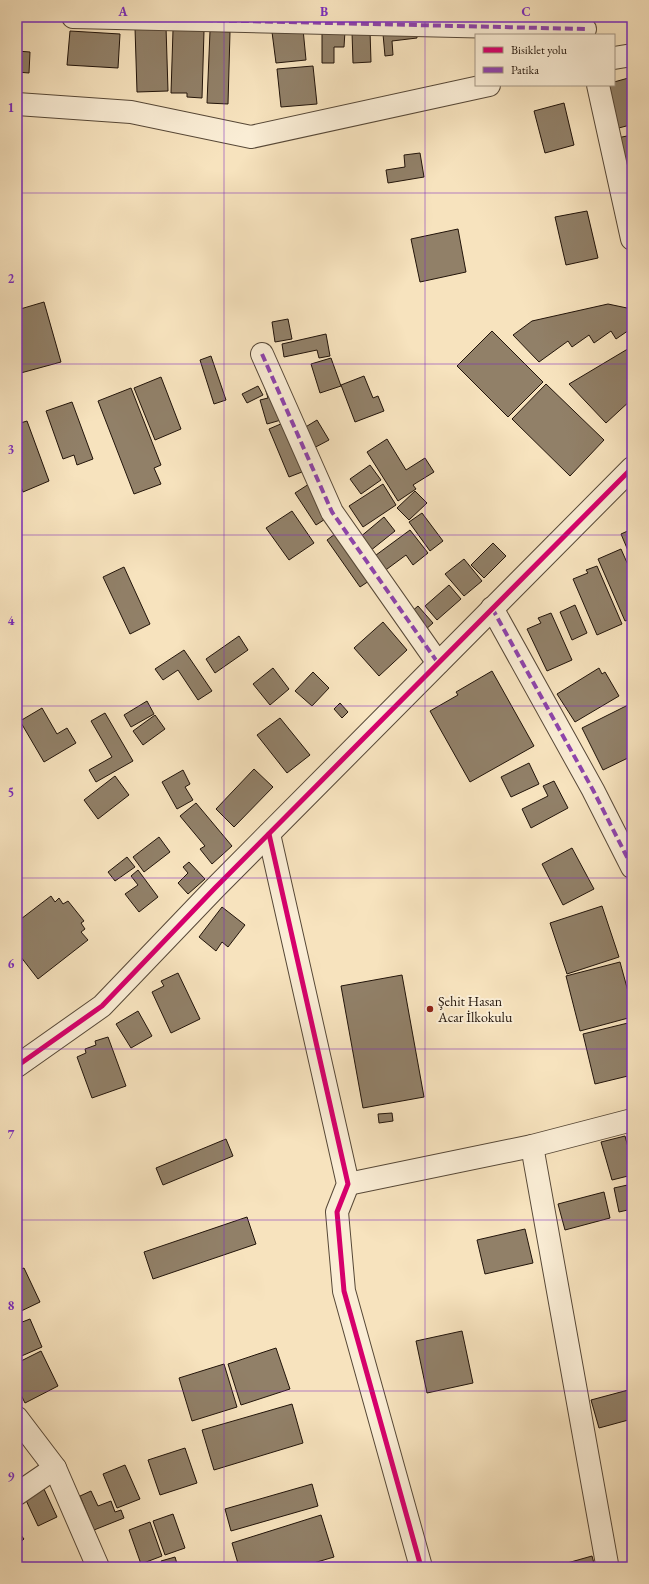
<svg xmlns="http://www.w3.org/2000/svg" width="649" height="1584" viewBox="0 0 649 1584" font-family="'EB Garamond',serif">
<rect width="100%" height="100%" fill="#f7e3be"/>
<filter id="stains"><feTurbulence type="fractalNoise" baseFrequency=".005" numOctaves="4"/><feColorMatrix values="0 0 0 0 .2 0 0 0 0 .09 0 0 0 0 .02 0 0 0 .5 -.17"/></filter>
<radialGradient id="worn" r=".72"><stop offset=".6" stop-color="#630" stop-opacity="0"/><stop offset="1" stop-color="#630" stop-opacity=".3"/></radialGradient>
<g fill="#918068" stroke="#22140a">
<polygon points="166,27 168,91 137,92 135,28"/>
<polygon points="303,29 306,60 276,63 272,32"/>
<polygon points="173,30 204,31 202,98 187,97 187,93 171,93"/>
<polygon points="416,30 417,38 392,41 393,55 385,56 383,34"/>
<polygon points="70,31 120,34 118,68 67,65"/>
<polygon points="210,31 230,32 228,104 207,103"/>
<polygon points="322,31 345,31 344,47 334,47 334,63 322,63"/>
<polygon points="370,31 371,62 353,63 352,32"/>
<polygon points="17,51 30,52 29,73 17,72"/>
<polygon points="313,66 317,104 281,107 277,69"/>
<polygon points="632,77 632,131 630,125 615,129 604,85 614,85 614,82"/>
<polygon points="564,103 574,145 545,153 534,111"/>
<polygon points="632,135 632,189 617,138"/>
<polygon points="420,153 424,177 388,183 386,170 405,167 404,155"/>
<polygon points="587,211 598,258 566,265 555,217"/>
<polygon points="458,229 466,272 420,282 411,239"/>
<polygon points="44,302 61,362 17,374 17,310"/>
<polygon points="608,304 627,308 632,314 632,328 616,339 611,331 594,343 589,335 572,347 568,341 539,362 513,335 532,321"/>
<polygon points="288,319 292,339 275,342 272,322"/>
<polygon points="492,331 543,382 508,417 457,366"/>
<polygon points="326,334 330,356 319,358 317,350 284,357 282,344"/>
<polygon points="631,347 632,399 606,423 569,384"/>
<polygon points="211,356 226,400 214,404 200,360"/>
<polygon points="331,358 341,386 320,393 311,364"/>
<polygon points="364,376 373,398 378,396 384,411 355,422 341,385"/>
<polygon points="161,377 181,429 155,440 134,388"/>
<polygon points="263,381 281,420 267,424 260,400 268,398"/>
<polygon points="546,384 604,440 570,476 512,419"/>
<polygon points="258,386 263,395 247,403 242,394"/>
<polygon points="131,388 161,465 154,468 161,484 134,494 98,401"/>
<polygon points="72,402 93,459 77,465 74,455 63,459 46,411"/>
<polygon points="317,420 329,440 310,450 299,431"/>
<polygon points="27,421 49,481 23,492 17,477 17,424"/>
<polygon points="283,423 302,472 289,477 269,429"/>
<polygon points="387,439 406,470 425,458 434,472 413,485 416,489 398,501 367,452"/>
<polygon points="370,465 381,480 361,494 350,479"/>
<polygon points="309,484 330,516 316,525 295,493"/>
<polygon points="383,484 396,505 363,527 349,506"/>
<polygon points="415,491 427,503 409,520 397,508"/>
<polygon points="292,511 314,543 289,560 266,528"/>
<polygon points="422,513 443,541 430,551 409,522"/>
<polygon points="384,517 395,531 370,551 359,538"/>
<polygon points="632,529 632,560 621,534"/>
<polygon points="410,530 428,553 413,565 406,555 383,572 372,558"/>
<polygon points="339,531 372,579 360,587 327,540"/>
<polygon points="493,543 506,556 484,578 471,565"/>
<polygon points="621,549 632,574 632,618 625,621 598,559"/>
<polygon points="464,559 482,581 464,596 445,574"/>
<polygon points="597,566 622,624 597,635 573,579 588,573 586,570"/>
<polygon points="124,567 150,624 130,634 103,577"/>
<polygon points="449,585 461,599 437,620 425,606"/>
<polygon points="575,605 587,633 572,640 560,612"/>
<polygon points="418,606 433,623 425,630 410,613"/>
<polygon points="551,613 572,660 547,671 527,629 541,623 538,618"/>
<polygon points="383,622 407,650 379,676 354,648"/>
<polygon points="239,636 248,650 215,673 206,659"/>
<polygon points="184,650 212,691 198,700 178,670 163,680 155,669"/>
<polygon points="273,668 289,689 270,705 253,684"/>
<polygon points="599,668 602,674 605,672 619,696 575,722 557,694"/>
<polygon points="492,671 534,746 470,782 430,711 458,695 456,692"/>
<polygon points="313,672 329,688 312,706 295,691"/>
<polygon points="147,701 154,714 131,727 124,715"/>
<polygon points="340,703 348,712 342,718 334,709"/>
<polygon points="632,703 632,756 603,770 582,728"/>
<polygon points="42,708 57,734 67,728 76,743 44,762 20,721"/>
<polygon points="105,713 133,761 96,782 89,770 112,757 91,721"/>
<polygon points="155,715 165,729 143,745 133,731"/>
<polygon points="280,718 310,755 287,773 257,735"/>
<polygon points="529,763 539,784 511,797 501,777"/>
<polygon points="254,769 273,787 234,827 216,809"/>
<polygon points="183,770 190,784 185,787 193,800 177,809 162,782"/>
<polygon points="115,776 129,795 98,819 84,800"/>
<polygon points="554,781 568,808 531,828 522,809 548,796 543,786"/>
<polygon points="196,803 232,846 212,864 200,849 205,846 180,816"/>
<polygon points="159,837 170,852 144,872 133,857"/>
<polygon points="572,848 594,889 563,905 542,864"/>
<polygon points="127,857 135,867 115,881 108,872"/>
<polygon points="189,862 205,879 188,894 178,883 188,873 183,867"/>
<polygon points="138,870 158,897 139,912 125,894 138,885 131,876"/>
<polygon points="51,896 55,902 59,898 63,904 68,901 84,921 81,923 85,929 81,932 88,940 38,979 17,952 17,922"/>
<polygon points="602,906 619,957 567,974 550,923"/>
<polygon points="222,907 245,925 228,947 222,942 216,951 199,937"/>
<polygon points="620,962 632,1006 632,1017 580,1031 566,976"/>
<polygon points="178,973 200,1019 171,1033 152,992 164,986 161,981"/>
<polygon points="402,975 424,1097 363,1108 341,986"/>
<polygon points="138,1011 152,1036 131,1048 116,1024"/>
<polygon points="632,1022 632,1075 595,1084 583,1034"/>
<polygon points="108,1037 126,1086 92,1098 77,1057 86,1053 85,1049 96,1045 95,1041"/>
<polygon points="392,1113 393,1121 379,1123 378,1114"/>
<polygon points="625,1136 632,1162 632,1175 612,1180 601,1142"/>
<polygon points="226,1139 233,1156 163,1185 156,1168"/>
<polygon points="632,1184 632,1209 619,1212 614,1188"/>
<polygon points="604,1192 610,1218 565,1230 558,1204"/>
<polygon points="247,1217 256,1244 153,1279 144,1252"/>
<polygon points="525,1229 533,1263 485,1274 477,1240"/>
<polygon points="24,1268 40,1302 17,1313 17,1271"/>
<polygon points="30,1319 42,1347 17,1358 17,1324"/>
<polygon points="462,1331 473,1383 427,1393 416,1341"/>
<polygon points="276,1348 290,1389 241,1405 228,1364"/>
<polygon points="41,1351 58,1386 25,1403 17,1387 17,1363"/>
<polygon points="224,1364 237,1407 192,1421 179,1378"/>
<polygon points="632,1389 632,1419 599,1428 591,1400"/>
<polygon points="292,1404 303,1443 214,1470 202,1430"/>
<polygon points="185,1448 197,1483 160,1495 148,1460"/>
<polygon points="125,1465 140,1499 117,1508 103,1474"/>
<polygon points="312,1484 318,1506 231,1531 225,1509"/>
<polygon points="43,1487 57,1517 38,1526 24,1496"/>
<polygon points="91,1491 98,1506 111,1501 115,1512 121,1510 124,1518 94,1530 80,1496"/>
<polygon points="173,1514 185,1548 165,1555 153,1521"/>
<polygon points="321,1515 334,1557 300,1567 239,1567 232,1543"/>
<polygon points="150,1522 162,1556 141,1564 129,1530"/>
<polygon points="17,1530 24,1539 17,1545"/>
<polygon points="592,1556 595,1567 553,1567"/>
<polygon points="175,1557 178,1567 163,1567 161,1561"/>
</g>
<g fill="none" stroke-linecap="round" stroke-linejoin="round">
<defs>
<g id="minor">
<polyline points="73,17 585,29"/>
<polyline points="614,58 632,55"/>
<polyline points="598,85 632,239"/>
<polyline points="17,104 131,112 251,137 489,85"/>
<polyline points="262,354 332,512 438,663"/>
<polyline points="492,608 593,790 632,867"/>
<polyline points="269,834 348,1184 337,1212 344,1291 421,1567"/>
<polyline points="17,1066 102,1006 215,888 632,468"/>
<polyline points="532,1146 607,1564"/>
<polyline points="348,1184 532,1146 632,1120"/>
<polyline points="17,1418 55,1468 98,1567"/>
<polyline points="17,1494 55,1468"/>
</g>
</defs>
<use href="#minor" stroke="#574837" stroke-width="24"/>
<use href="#minor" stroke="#faedd5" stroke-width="22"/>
<g stroke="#8e44ad" stroke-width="4" stroke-dasharray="8 4" stroke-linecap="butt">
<polyline points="73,17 585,29"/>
<polyline points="262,354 332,512 438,663"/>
<polyline points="492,608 593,790 632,867"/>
</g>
<defs>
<g id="cycleway">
<polyline points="269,834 348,1184 337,1212 344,1291 421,1567"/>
<polyline points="17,1066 102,1006 215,888 632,468"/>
</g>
</defs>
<use href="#cycleway" stroke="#faedd5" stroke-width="8"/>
<use href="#cycleway" stroke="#d6006c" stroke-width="5"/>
</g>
<path fill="none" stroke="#7b2cbf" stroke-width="1" stroke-opacity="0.55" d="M224,17V1567M425,17V1567M17,193H632M17,364H632M17,535H632M17,706H632M17,878H632M17,1049H632M17,1220H632M17,1391H632"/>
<circle fill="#8f2418" stroke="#faedd5" stroke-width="1.5" cx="430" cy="1009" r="4"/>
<g text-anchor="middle" stroke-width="4" stroke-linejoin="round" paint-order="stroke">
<g font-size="14" fill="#22140a" stroke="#faedd5" text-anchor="start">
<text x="438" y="1006">Şehit Hasan<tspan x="438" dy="16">Acar İlkokulu</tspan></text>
</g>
</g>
<rect width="649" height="1584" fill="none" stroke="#f7e3be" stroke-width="44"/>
<rect x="475" y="34" width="140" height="52" fill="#faedd5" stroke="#a49684"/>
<rect x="483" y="47" width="20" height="6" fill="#d6006c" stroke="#a49684"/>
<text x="511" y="54" font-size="12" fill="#22140a">Bisiklet yolu</text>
<rect x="483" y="67" width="20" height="6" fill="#8e44ad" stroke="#a49684"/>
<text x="511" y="74" font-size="12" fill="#22140a">Patika</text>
<rect x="22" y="22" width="605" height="1540" fill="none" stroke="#7b2cbf" stroke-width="1.5"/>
<g font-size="13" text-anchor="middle" font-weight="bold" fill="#7b2cbf">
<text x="123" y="16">A</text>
<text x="324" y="16">B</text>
<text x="526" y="16">C</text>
<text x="11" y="112">1</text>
<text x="11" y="283">2</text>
<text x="11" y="454">3</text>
<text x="11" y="625">4</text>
<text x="11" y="797">5</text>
<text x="11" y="968">6</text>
<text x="11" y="1139">7</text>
<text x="11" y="1310">8</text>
<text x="11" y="1481">9</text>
</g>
<rect width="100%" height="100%" filter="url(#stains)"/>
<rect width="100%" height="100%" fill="url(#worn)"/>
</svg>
